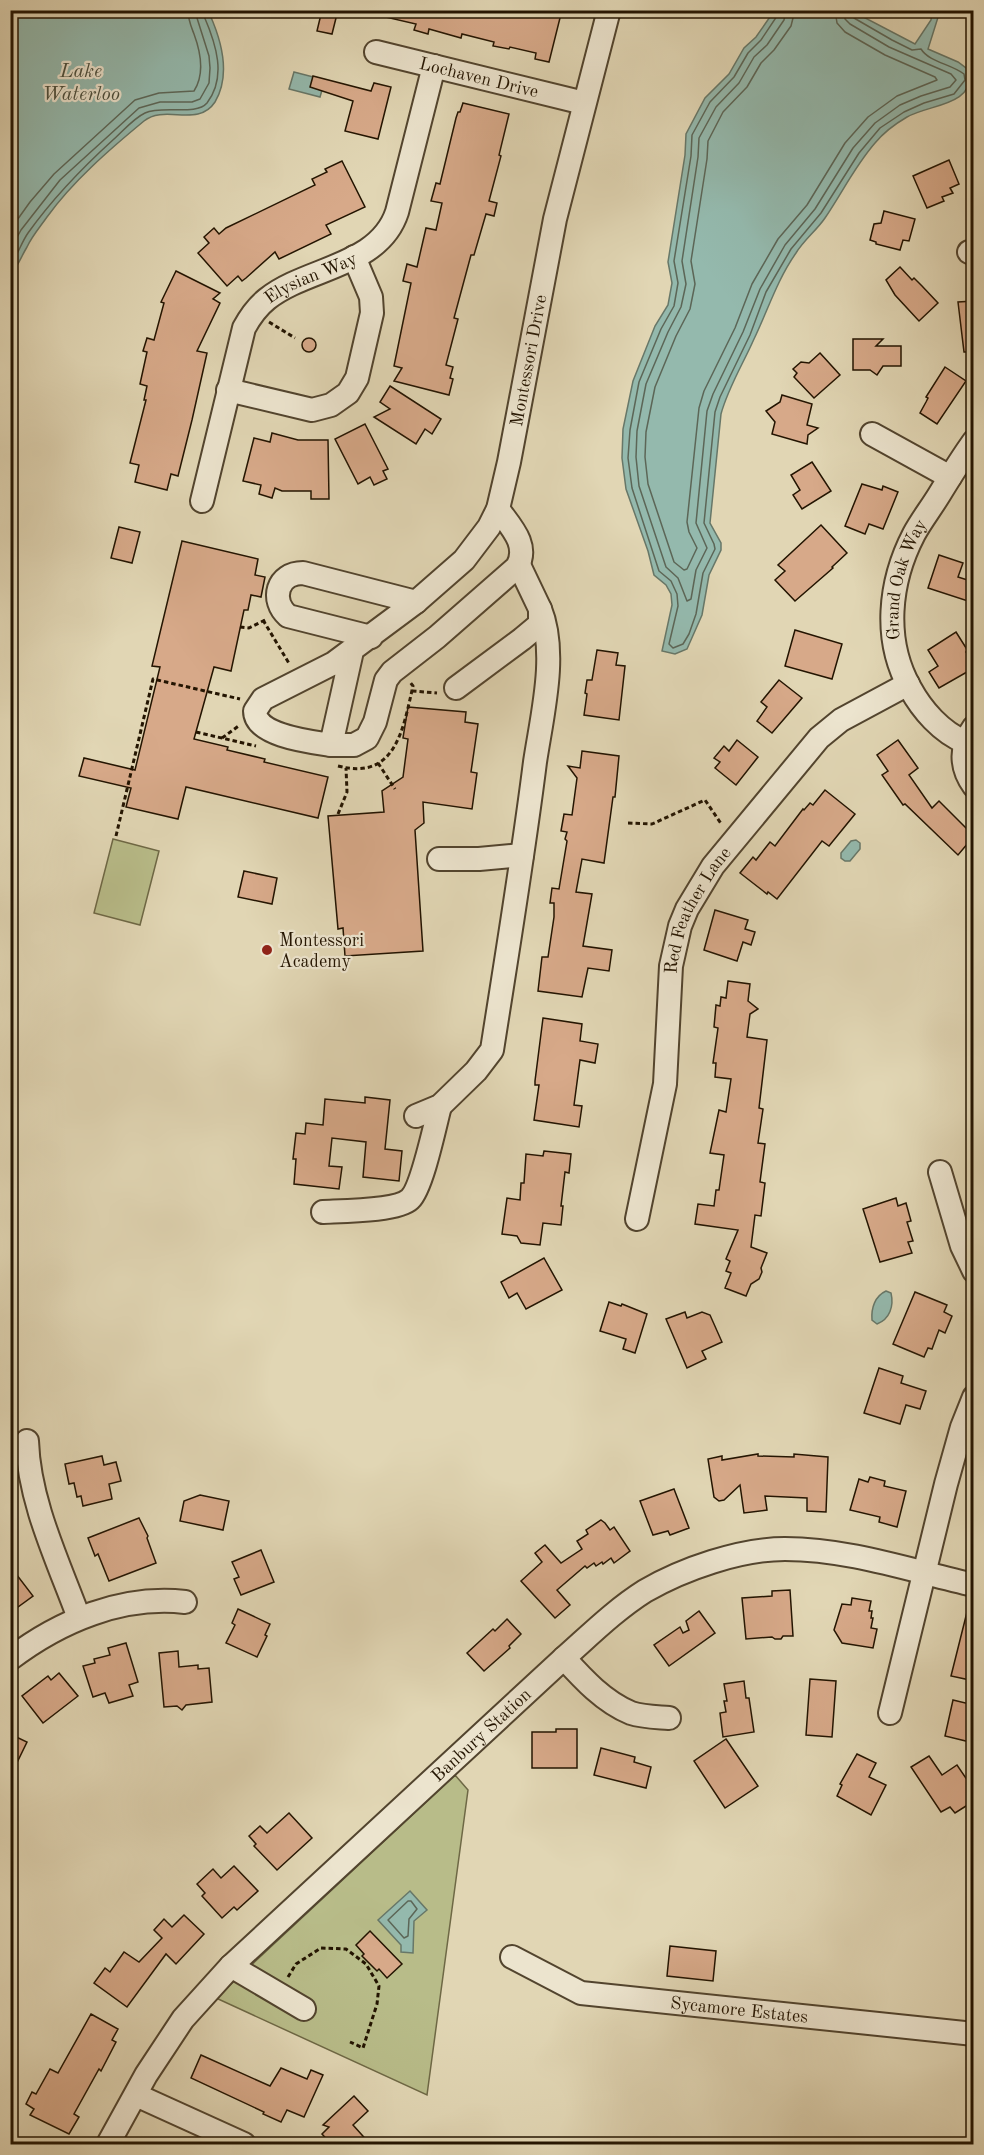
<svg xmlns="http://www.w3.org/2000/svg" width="984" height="2155" viewBox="0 0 984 2155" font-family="'Old Standard TT',serif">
<rect width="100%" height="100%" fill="#e1d6b4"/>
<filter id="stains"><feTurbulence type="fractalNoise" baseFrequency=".00333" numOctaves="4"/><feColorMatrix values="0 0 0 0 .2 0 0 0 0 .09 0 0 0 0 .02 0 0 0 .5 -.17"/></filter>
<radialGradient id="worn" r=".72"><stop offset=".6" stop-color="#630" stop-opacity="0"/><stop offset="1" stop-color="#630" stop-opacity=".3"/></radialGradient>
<g fill="#b8bc89" stroke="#6e6845" stroke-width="1.5">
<polygon points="113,839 159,851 140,925 94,913"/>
<polygon points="455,1775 468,1790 427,2095 216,1998"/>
</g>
<g fill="#94b9ad" stroke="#677768" stroke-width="1.5">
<path d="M11,10L211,11L210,15C222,42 231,75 215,102C198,128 165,104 144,121C110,149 73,181 47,217C40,227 32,236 27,247C21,257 18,266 11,274Z"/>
<path d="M774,11H852L915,44L931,20L932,11H940L928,49L958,62L970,71C974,106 930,104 907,117C895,124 884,132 875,143C855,166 842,193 825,218C816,231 804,240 796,253C777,280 768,310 754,339C743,364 728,388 721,414L710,523L721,543V550L709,575L702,615L687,649L675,654L662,651L672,605L671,594L666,585L654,575L648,551L626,489L622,458L623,429L633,381L655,326L668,305L672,283L668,262L685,155L686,134L705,98L729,74L744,48L756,37Z"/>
<polygon points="294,72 325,80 320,97 289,89"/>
<polygon points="856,840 860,843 860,849 850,861 845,861 841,858 841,853 851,841"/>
<path d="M886,1291L891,1293C894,1306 890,1319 877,1324L872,1320C871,1308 875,1296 886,1291Z"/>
<polygon points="410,1891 427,1910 414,1921 413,1953 401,1952 401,1945 378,1920"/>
</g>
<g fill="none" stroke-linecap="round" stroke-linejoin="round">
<g stroke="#5c6657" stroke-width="1.5">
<path d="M778,10L777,16L761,40L748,53L734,77L710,102L692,135L691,156L674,261L678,283L674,306L661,329L639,382L630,430L628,458L632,488L659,571L671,581L677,594L678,606L669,644L673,648L683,644L689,634L696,614L703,573L715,549L714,544L704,523L715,412L720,397L750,335L766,292L791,249L821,213L859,153L880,128L904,112L924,103L954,94L965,80L964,74C951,64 929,62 921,49L912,50L892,40L854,18L851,10"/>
<polyline points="786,10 784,20 767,45 754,57 739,83 716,107 699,138 698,157 682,261 686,284 681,307 668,332 646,384 637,431 636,457 639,486 666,567 678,578 687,601 691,599 696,570 707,548 696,523 707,411 713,394 743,332 760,289 785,245 815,209 853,148 875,123 900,105 921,96 950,87 956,80 951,74 889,47 850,24 845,19 844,10"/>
<polyline points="795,10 791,26 774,50 761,63 747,87 723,112 708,141 707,159 691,261 695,284 690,309 676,336 655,387 646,432 645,457 648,484 674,562 684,570 687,569 697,548 689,532 687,522 699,408 704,391 735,328 752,284 778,239 807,205 845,143 868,117 897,96 937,80 935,77 885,55 845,32 837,23 835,10"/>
<path d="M10,230L30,202L54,174L135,100L159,93L194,91C205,74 201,53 194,34C191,26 188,20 188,10"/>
<polyline points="10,250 21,230 60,180 139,108 160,102 192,102 200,99 209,83 210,68 209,56 197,18 197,10"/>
<path d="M10,265C18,255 21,243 28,233C53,198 82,168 114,139C123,131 134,118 145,113C162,105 196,116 207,103C227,77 216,44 204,16L205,10"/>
<polygon points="408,1901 411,1901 417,1909 409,1919 408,1936 404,1938 388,1920"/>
</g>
</g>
<g fill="#d7a989" stroke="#231401" stroke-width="1.5">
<polygon points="322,10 338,10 332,34 317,31"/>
<polygon points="381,10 556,10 556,12 561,14 549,62 535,59 536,53 510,47 509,49 493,46 494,42 462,34 461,38 429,29 428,34 414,30 416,24 381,16"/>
<polygon points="313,76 371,91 374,83 391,87 378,139 345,131 353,101 310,87"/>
<polygon points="463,103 509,114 499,155 501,156 489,201 497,203 494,216 486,214 474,255 471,255 454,318 458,319 446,365 453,367 450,378 453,379 449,395 394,381 402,368 394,366 411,283 403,281 407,264 417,267 426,228 436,230 442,203 431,201 436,183 440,184 456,118 458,112 460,112"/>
<polygon points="949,160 959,184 950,188 953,193 942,197 944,201 927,208 913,176"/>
<polygon points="342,161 365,207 326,225 331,234 279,259 275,252 246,278 242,281 238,276 227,286 198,253 209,243 204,237 214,228 219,234 226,228 315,185 312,179 327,172 325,169"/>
<polygon points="884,211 915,219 909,241 903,240 900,250 876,244 876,242 870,240 874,224 881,223"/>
<polygon points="900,267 912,280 914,278 922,286 938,303 919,321 895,295 886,280"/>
<polygon points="176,271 220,293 213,299 220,303 197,351 207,353 192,420 178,476 171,474 167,490 135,482 139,465 130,463 146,400 144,400 147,386 140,384 147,352 143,351 147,338 154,340 164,303 161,302"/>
<polygon points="974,301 974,352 964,352 958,302"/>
<circle cx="309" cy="345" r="7"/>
<polygon points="853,339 883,339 876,346 901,346 901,366 883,366 877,375 870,370 853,370"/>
<polygon points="820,353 840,375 814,398 794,377 797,373 793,369 801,362 809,363"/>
<polygon points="945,367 966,381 937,424 920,413 926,402 928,398 926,397"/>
<polygon points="390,386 441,419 432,434 425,429 416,444 374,417 390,409 380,402"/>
<polygon points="782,395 812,404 807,425 818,428 808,435 807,444 772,434 775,422 766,411 780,402"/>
<polygon points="365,424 388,469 383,471 387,479 374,485 370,477 358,484 335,439"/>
<polygon points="272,433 298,440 328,440 329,499 311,499 311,491 282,491 275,488 272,498 259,494 261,485 243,481 254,438 270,442"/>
<polygon points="812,462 831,491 802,509 793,495 800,490 791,475"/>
<polygon points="862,484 882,490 883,486 898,492 883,529 869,524 865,534 845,526"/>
<polygon points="821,525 847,553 832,567 833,568 795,601 775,580 785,571 778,565"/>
<polygon points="119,527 140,532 132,563 111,558"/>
<polygon points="182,541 258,559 255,575 265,577 261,597 251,595 248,610 244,610 231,671 214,667 194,739 228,747 227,750 265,759 264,762 328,777 318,818 186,787 178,819 126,807 131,788 79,776 84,758 135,770 160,667 152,666"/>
<polygon points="939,555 963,563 958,577 974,582 974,603 928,588"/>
<polygon points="795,630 842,644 832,679 785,666"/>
<polygon points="956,632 968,651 966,652 974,664 974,668 939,688 929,672 938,666 928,650"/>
<polygon points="597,650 618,653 616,665 625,666 619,720 584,715 587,694 585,693 587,680 592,680"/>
<polygon points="779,680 802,698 772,733 757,721 767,707 761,702"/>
<polygon points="408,707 466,712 465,722 478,724 471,772 477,773 472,809 423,802 424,823 415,830 423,951 345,956 343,928 338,929 328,816 384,812 382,791 403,777 408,739 403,738"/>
<polygon points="737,740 758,757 736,785 715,768 720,762 714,758 724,746 729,751"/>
<polygon points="898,740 918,768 909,775 932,808 939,801 974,836 958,855 905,804 903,805 882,775 888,771 877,755"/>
<polygon points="582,751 619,756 615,797 613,797 604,863 582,859 576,892 592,894 583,946 612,950 609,971 588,968 582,997 538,991 542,957 548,957 554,917 554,903 550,903 552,888 559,889 567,841 565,839 567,832 561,831 564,814 572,815 577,778 568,766 580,768"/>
<polygon points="825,790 855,814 829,846 822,841 777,899 768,892 767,894 740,873 753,857 756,860 770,842 775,846 803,809 804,810 810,803 813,805"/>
<polygon points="244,871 277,878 272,904 238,897"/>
<polygon points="715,910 748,920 745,929 755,932 751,945 743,942 737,961 704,950"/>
<polygon points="728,981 750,984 748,1001 758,1009 750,1014 747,1037 767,1040 759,1108 763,1109 758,1143 765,1144 760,1182 765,1183 761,1216 755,1215 751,1247 767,1253 761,1268 762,1272 759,1279 751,1284 746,1296 725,1288 731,1273 726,1271 730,1261 726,1259 738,1230 695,1224 698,1204 714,1206 716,1190 719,1190 724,1155 710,1153 719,1110 726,1112 731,1079 715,1077 716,1063 713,1063 718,1028 714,1027 716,1005 720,1006 721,997 726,998"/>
<polygon points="543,1018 582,1024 580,1041 598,1044 595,1063 580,1060 574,1105 582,1106 579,1127 534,1120 539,1085 535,1085 535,1081"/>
<polygon points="365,1097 390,1100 385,1149 402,1151 399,1181 363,1177 366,1142 332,1138 329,1166 342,1167 339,1189 294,1184 296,1159 293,1159 296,1133 305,1134 306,1123 323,1125 325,1099 365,1103"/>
<polygon points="544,1151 571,1154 569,1173 565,1172 561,1206 563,1206 561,1225 543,1223 540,1245 521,1243 517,1236 502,1234 507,1198 520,1200 521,1183 524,1183 526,1154 543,1156"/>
<polygon points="896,1198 898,1206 906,1203 911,1221 907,1222 913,1241 908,1242 912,1253 880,1262 863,1209"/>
<polygon points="544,1258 562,1290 526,1309 517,1293 509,1298 501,1282"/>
<polygon points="915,1292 947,1305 944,1312 952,1316 945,1333 939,1330 932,1349 928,1348 924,1357 893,1344"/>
<polygon points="609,1302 621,1306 622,1304 647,1314 635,1353 623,1349 626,1339 600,1331"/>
<polygon points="685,1312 687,1318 702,1312 710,1315 722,1342 702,1351 706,1359 687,1368 666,1319"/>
<polygon points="879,1368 903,1376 901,1383 926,1391 920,1409 906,1405 900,1424 864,1413"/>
<polygon points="758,1454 758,1456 794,1457 794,1454 828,1457 826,1512 807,1511 807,1498 765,1496 767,1510 744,1513 740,1485 724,1500 719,1501 714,1497 708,1459 722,1456 722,1460"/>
<polygon points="102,1456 104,1465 116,1462 121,1481 109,1484 112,1499 83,1506 81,1496 77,1497 74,1483 69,1484 65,1464"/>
<polygon points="870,1477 885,1481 884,1486 906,1491 897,1527 879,1522 880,1517 850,1510 859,1479 868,1482"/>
<polygon points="674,1489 689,1528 670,1535 668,1531 653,1535 640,1501"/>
<polygon points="200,1495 229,1501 223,1530 180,1521 184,1501"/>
<polygon points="139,1518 148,1536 147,1538 156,1563 109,1581 98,1554 95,1556 88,1538"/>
<polygon points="601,1520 605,1523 610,1530 614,1527 630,1551 614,1563 611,1558 603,1564 602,1562 596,1566 594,1563 587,1568 585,1566 557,1590 570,1605 555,1618 521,1581 542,1562 535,1553 545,1545 561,1563 582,1549 577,1541 588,1534 586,1530"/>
<polygon points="261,1550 274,1582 241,1595 234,1579 239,1577 232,1562"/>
<polygon points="10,1566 33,1596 18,1607 10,1597"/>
<polygon points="790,1590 793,1636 783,1636 781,1639 775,1639 772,1637 746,1639 742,1598 772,1596 772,1591"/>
<polygon points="852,1598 871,1601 869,1611 872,1611 871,1618 873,1618 871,1628 877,1629 873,1648 842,1643 834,1630 842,1604 851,1605"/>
<polygon points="968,1608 974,1608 974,1677 971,1676 970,1680 951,1676"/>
<polygon points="238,1609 270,1624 265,1635 267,1636 257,1657 226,1643 235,1625 232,1623"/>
<polygon points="699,1611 715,1633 669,1666 654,1645 680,1627 683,1633 689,1630 686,1621"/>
<polygon points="507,1619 521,1634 509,1646 510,1648 484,1671 467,1653 493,1629 495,1631"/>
<polygon points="126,1643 138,1682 129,1685 133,1696 109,1703 105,1693 93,1697 83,1666 95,1663 94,1659 110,1655 108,1648"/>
<polygon points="178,1651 179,1667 198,1665 198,1669 209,1668 212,1702 186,1705 182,1710 177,1706 164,1707 159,1653"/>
<polygon points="59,1673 78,1696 43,1723 22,1696 48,1676 51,1680"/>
<polygon points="810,1679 836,1681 832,1737 806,1735"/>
<polygon points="744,1681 746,1698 749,1698 754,1732 723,1737 720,1713 726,1712 724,1701 727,1701 724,1684"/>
<polygon points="953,1700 974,1705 974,1739 971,1738 970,1742 945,1736"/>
<polygon points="556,1729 577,1729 577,1768 532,1768 532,1732 556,1732"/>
<polygon points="10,1734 27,1742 10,1777"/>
<polygon points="726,1739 758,1786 725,1808 694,1761"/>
<polygon points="601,1748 635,1757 634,1762 651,1767 646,1788 594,1775"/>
<polygon points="857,1754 876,1763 869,1777 886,1785 871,1815 837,1796 842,1785 840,1784"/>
<polygon points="929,1756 942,1775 957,1765 974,1790 974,1801 955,1813 950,1807 941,1812 911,1767"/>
<polygon points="289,1813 312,1838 277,1870 254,1846 256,1844 249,1836 260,1826 267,1833"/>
<polygon points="234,1866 258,1891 237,1910 234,1907 222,1918 202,1896 205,1893 197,1884 213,1869 221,1878"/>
<polygon points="184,1915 204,1934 176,1964 166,1954 127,2007 94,1983 105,1968 110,1972 124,1952 139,1962 162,1938 154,1930 164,1919 172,1927"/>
<polygon points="370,1931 402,1964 387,1978 379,1969 377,1971 362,1956 364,1954 356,1945"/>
<polygon points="670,1946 716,1951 713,1981 667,1976"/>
<polygon points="91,2014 118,2029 112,2040 116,2042 101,2071 99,2069 74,2114 79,2117 69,2134 30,2115 34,2109 26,2104 32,2092 36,2094 50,2069 58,2073"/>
<polygon points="201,2055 270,2086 281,2068 307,2079 311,2070 323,2075 304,2117 287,2110 281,2122 263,2114 264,2112 191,2078"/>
<polygon points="354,2096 368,2111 353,2125 371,2145 332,2145 322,2134 329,2127 323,2125"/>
</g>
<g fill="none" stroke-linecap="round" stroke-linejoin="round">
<defs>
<g id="minor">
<path id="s1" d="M376,52L584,103"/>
<polyline points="969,252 974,254"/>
<polyline points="228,390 312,410 331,405 348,393 357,378 372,313 371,297 354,257"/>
<polyline points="872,434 950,477"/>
<path id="s2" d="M202,501L244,328C250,317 257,307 267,299C307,267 379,267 397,212L434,66"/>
<path d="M371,637L288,616C270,600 277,573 303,573L416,602"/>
<path id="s3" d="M352,651L331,745C312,742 255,736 255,711L263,699L334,663L416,602L464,560L489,527L498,509L509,462L555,219L609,10"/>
<polyline points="456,688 522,639 540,624 540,609 519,565"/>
<path d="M974,727C960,746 960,767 974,786"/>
<path id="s4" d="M965,742C941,732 922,710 910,688C883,640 889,582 914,534C921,521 931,508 939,495C950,477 961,459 974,441"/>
<path d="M331,745H354L367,738L375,722L386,680L392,672L437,637L517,567C530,545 510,526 498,509"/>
<polyline points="439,859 479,859 522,855"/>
<path d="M416,1116L440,1106L476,1071L492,1050C507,954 523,858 535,762C542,715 558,653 540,609"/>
<polyline points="940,1172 962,1246 974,1271"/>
<path d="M323,1212C342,1211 398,1211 410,1199C422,1188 435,1125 440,1106"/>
<path id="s5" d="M637,1219L665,1084L671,966L680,926L687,909L713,866L819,738L841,720L908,684"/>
<path d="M27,1441C29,1502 58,1561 79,1618"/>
<path d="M564,1658C583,1679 604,1702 631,1713C643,1717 657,1717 669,1718"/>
<path d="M10,1659C60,1621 122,1595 185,1602"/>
<polyline points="890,1713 946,1484 962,1427 974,1397"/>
<path id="s6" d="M512,1957L581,1993L974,2034"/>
<polyline points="231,1966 304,2009"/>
<polyline points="136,2095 244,2144"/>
<path id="s7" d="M108,2144L146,2075L183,2019L231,1966L564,1658C590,1635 615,1610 645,1591C683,1569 740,1549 785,1549C849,1549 912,1571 974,1585"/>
</g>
</defs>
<use href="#minor" stroke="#52442e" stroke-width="26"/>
<g stroke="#231401" stroke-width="3" stroke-dasharray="4.5 3" stroke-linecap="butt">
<polyline points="269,322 295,338"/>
<polyline points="263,620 290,665"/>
<polyline points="240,627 249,628 265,620"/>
<polyline points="412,691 437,693"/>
<polyline points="196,732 256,746"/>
<polyline points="222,738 240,725"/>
<polyline points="378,763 395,789"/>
<path d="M338,766C396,781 403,729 413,686L410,682"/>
<polyline points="338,814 347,792 346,768"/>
<polyline points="628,823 652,824 705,800 722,825"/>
<polyline points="116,836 153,679 240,699"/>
<polyline points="288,1977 296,1964 321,1948 346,1949 366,1964 379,1986 377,2004 363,2048 350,2042"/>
</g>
<use href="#minor" stroke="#ece4ce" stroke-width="22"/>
</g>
<circle fill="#8f2418" stroke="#ece4ce" stroke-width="2" cx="267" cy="950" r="6"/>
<g text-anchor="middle" stroke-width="4.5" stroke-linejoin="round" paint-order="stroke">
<g font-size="18" fill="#231401" stroke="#ece4ce">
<text dy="6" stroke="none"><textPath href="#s1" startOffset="106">Lochaven Drive</textPath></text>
<text dy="6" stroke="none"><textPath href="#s2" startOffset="264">Elysian Way</textPath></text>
<text dy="6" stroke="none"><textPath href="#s3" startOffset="658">Montessori Drive</textPath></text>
<text dy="6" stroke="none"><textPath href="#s4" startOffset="192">Grand Oak Way</textPath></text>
<text dy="6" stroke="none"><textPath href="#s5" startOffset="318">Red Feather Lane</textPath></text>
<text dy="6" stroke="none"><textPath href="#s7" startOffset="558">Banbury Station</textPath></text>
<text dy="6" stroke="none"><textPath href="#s6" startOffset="237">Sycamore Estates</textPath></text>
</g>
<g font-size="18" fill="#231401" stroke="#ece4ce" text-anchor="start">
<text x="279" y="946">Montessori<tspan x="279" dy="21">Academy</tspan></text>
</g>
<g font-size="20" font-style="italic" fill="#4b4e3d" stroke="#ece4ce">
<text x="81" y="77">Lake<tspan x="81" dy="23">Waterloo</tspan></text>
</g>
</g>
<rect width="984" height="2155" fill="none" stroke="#e1d6b4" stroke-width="36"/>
<rect x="12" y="12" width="960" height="2131" fill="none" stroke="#231401" stroke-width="3"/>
<rect x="18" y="18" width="948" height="2119" fill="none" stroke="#231401" stroke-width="1.5"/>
<rect width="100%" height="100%" filter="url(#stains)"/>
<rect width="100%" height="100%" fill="url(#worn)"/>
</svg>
